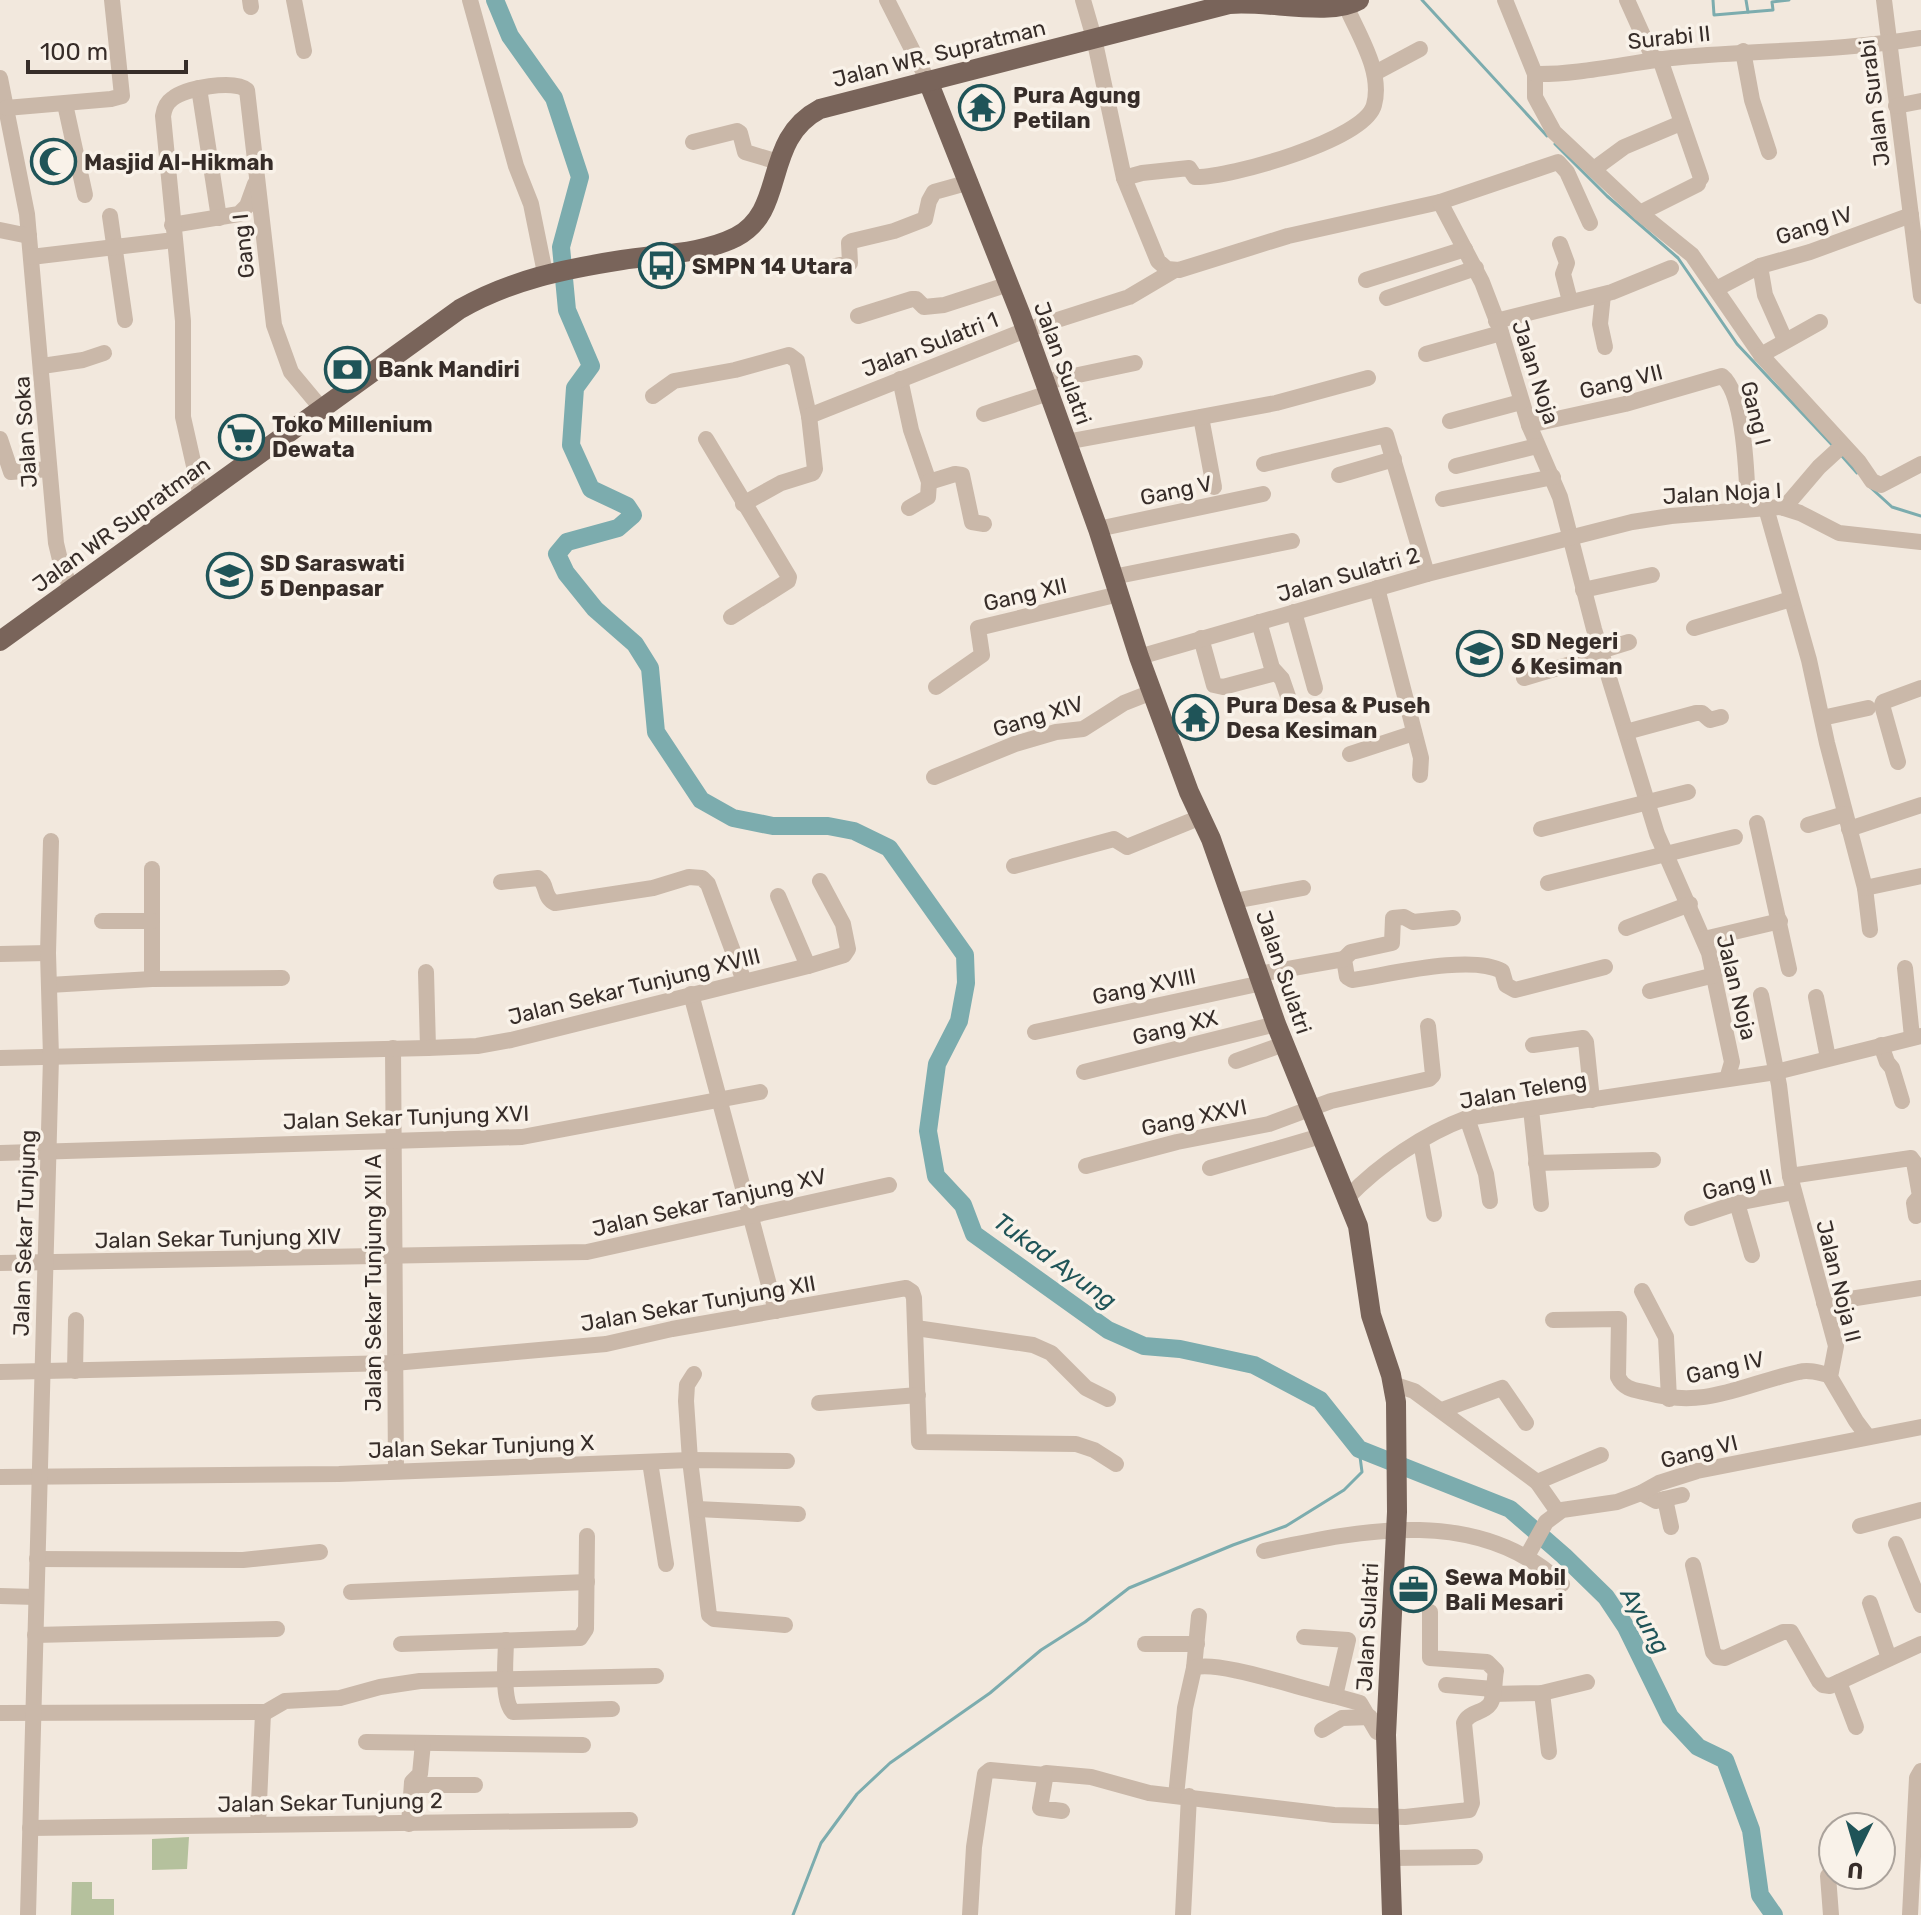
<svg xmlns="http://www.w3.org/2000/svg" width="1921" height="1915" viewBox="0 0 1921 1915" font-family="Rubik,sans-serif">
<rect width="100%" height="100%" fill="#f2e8dd"/>
<g fill="#b5c19d">
<polygon points="189,1837 187,1869 152,1870 152,1839"/>
<polygon points="72,1882 92,1882 92,1899 114,1899 114,1915 71,1915"/>
</g>
<g fill="none" stroke-linecap="round" stroke-linejoin="round">
<g stroke="#7cacae" stroke-width="3">
<polyline points="1422,0 1547,136"/>
<polyline points="1713,0 1714,15 1773,10 1772,2 1789,0"/>
<polyline points="1746,0 1748,12"/>
<polyline points="1555,144 1607,196 1678,258 1737,344 1833,446"/>
<polyline points="1841,455 1857,473"/>
<polyline points="1870,487 1892,507 1921,516"/>
<polyline points="793,1915 821,1843 857,1794 890,1763 990,1693 1041,1650 1085,1622 1129,1588 1233,1545 1286,1526 1344,1490 1362,1472 1359,1449"/>
</g>
<polyline stroke="#7cacae" stroke-width="18" points="495,0 510,36 554,98 580,177 561,247 567,310 591,366 575,388 571,445 591,489 627,506 633,515 618,528 567,542 557,554 566,573 595,609 635,644 650,668 656,732 701,800 733,818 773,826 828,826 854,831 889,848 965,955 966,983 959,1021 937,1064 928,1131 936,1176 963,1205 974,1234 1108,1330 1144,1346 1180,1349 1254,1365 1320,1400 1359,1449 1510,1509 1564,1556 1606,1597 1626,1627 1670,1717 1698,1747 1725,1760 1751,1830 1760,1895 1774,1915"/>
<g stroke="#cab8a9" stroke-width="16">
<polyline points="250,0 251,7"/>
<polyline points="294,0 304,51"/>
<polyline points="470,0 516,166 531,204 545,273"/>
<polyline points="887,0 928,81"/>
<polyline points="1083,0 1094,38 1124,178 1158,261 1167,269 1179,270 1288,236 1440,202 1558,162 1567,172 1590,223"/>
<polyline points="1505,0 1535,74"/>
<polyline points="1627,0 1654,60"/>
<polyline points="1884,0 1921,296"/>
<polyline points="1743,51 1752,100 1769,152"/>
<polyline points="1660,59 1701,178"/>
<polyline points="1375,73 1420,49"/>
<polyline points="1535,74 1535,97 1554,132 1640,213 1692,255 1761,355 1859,462 1872,481 1881,485 1921,464"/>
<path d="M1535,74C1581,75 1635,61 1682,57C1761,50 1842,51 1921,38"/>
<polyline points="0,78 27,214 56,543 61,564 72,591"/>
<polyline points="199,88 219,218"/>
<polyline points="65,104 85,195"/>
<polyline points="1896,106 1921,101"/>
<polyline points="6,108 111,99 122,96 112,0"/>
<polyline points="693,142 737,131 740,133 745,152 778,162"/>
<polyline points="1594,169 1624,147 1681,123"/>
<path d="M1124,178L1142,173L1189,168L1195,177C1229,178 1365,140 1374,105C1383,72 1359,36 1346,6"/>
<polyline points="1440,202 1482,282 1500,329 1529,425 1560,497 1594,629 1657,834 1709,953 1732,1062 1727,1079"/>
<polyline points="1640,213 1698,184"/>
<polyline points="110,216 125,320"/>
<polyline points="172,225 239,214 247,206 255,184"/>
<polyline points="0,230 29,236"/>
<polyline points="1560,244 1567,263 1563,274 1570,301"/>
<polyline points="31,257 166,241"/>
<polyline points="835,266 850,263 849,243 852,241 894,231 925,219 929,201 934,192 970,182"/>
<polyline points="1366,280 1465,249"/>
<polyline points="1716,289 1760,266"/>
<polyline points="1603,295 1600,324 1605,347"/>
<polyline points="1387,298 1476,268"/>
<polyline points="858,316 912,299 916,299 924,307 944,305 1009,284"/>
<polyline points="1496,321 1612,292 1671,268"/>
<polyline points="1785,340 1765,295 1760,266 1810,252 1911,215"/>
<polyline points="1426,354 1501,333"/>
<polyline points="1761,355 1820,322"/>
<polyline points="42,366 83,360 104,353"/>
<polyline points="900,379 911,430 929,482 928,497 909,508"/>
<polyline points="1045,382 1135,363"/>
<polyline points="653,396 674,381 735,370 789,355 797,361 809,416 815,469 813,473 781,483 743,504"/>
<polyline points="984,414 1049,393"/>
<polyline points="809,416 1026,330 1129,297 1173,271"/>
<polyline points="1201,417 1214,487"/>
<polyline points="1450,421 1521,402"/>
<path d="M1529,425L1625,404L1722,376C1745,394 1747,480 1748,509"/>
<polyline points="0,439 11,472 49,469"/>
<polyline points="706,439 789,577 788,581 731,617"/>
<polyline points="1066,442 1276,403 1368,378"/>
<polyline points="1264,464 1386,435 1427,574"/>
<polyline points="1456,466 1537,446"/>
<polyline points="1339,475 1394,459"/>
<polyline points="929,482 955,474 962,475 972,522 984,524"/>
<path d="M201,497L183,417V321L163,116C164,109 166,103 172,99C185,88 234,79 247,90L274,325L291,372L321,408"/>
<polyline points="1443,499 1553,477"/>
<polyline points="1766,508 1809,660 1827,743 1865,888 1870,930"/>
<polyline points="1784,508 1819,467 1843,445"/>
<polyline points="1098,529 1263,494"/>
<polyline points="1113,577 1292,541"/>
<polyline points="1377,588 1421,758 1420,775"/>
<polyline points="1583,590 1652,575"/>
<polyline points="1294,612 1315,688"/>
<polyline points="1259,622 1272,668 1282,679 1291,705"/>
<polyline points="1694,628 1791,599"/>
<polyline points="1201,638 1214,685 1223,687 1276,673"/>
<polyline points="1600,651 1629,642"/>
<polyline points="1139,657 1427,574 1632,522 1671,516 1781,507 1800,513 1839,533 1921,542"/>
<polyline points="1524,678 1601,655"/>
<polyline points="936,687 982,655 978,628 1119,594"/>
<polyline points="1822,718 1868,708"/>
<polyline points="1626,732 1696,713 1702,713 1710,720 1721,717"/>
<polyline points="1350,754 1414,733"/>
<polyline points="1898,762 1882,705 1883,702 1921,688"/>
<polyline points="934,777 1015,744 1056,732 1083,729 1124,703 1152,692"/>
<polyline points="1757,823 1789,969"/>
<polyline points="1808,825 1845,814"/>
<polyline points="1541,829 1688,792"/>
<polyline points="1849,829 1921,805"/>
<polyline points="1014,866 1114,839 1127,847 1201,817"/>
<polyline points="152,869 152,979"/>
<path d="M501,882L538,878C548,884 543,898 555,903L653,888L689,877L702,878L708,884L744,981"/>
<polyline points="1548,883 1735,837"/>
<polyline points="1865,888 1921,876"/>
<polyline points="778,896 808,966"/>
<polyline points="1234,901 1303,888"/>
<path d="M1453,918L1413,922L1404,917L1393,918L1392,943L1351,952L1344,959L1347,977L1352,980C1388,975 1470,954 1502,971L1506,985L1515,990L1605,967"/>
<polyline points="102,921 152,921"/>
<polyline points="1626,928 1690,904"/>
<polyline points="1704,939 1780,921"/>
<polyline points="0,954 48,953"/>
<polyline points="1905,968 1912,1037"/>
<polyline points="426,972 428,1048"/>
<polyline points="1259,974 1344,959"/>
<polyline points="49,985 152,979 282,978"/>
<polyline points="1650,991 1715,975"/>
<polyline points="691,994 776,1311"/>
<polyline points="1761,995 1779,1085 1790,1176 1836,1346 1830,1377 1856,1421 1868,1437"/>
<polyline points="1816,997 1828,1058"/>
<polyline points="1035,1032 1262,983"/>
<polyline points="1533,1045 1583,1038 1586,1042 1592,1100"/>
<polyline points="1881,1045 1887,1062 1892,1068 1902,1101"/>
<polyline points="393,1048 396,1470"/>
<polyline points="0,1058 428,1048 477,1046 511,1040 808,966 844,955 848,949 843,924 820,881"/>
<polyline points="1236,1061 1284,1044"/>
<polyline points="1084,1072 1276,1024"/>
<polyline points="1531,1109 1541,1204"/>
<polyline points="1467,1118 1486,1174 1490,1201"/>
<polyline points="1421,1142 1434,1214"/>
<polyline points="0,1153 522,1137 760,1092"/>
<polyline points="1536,1163 1653,1160"/>
<polyline points="1086,1166 1177,1142 1269,1124 1331,1101 1429,1079 1433,1075 1428,1026"/>
<polyline points="1210,1168 1321,1136"/>
<polyline points="1790,1176 1911,1158 1914,1162 1920,1196 1914,1203 1916,1216"/>
<path d="M1348,1197C1380,1164 1424,1134 1467,1118L1776,1072L1921,1036"/>
<polyline points="1737,1203 1752,1255"/>
<polyline points="1692,1218 1737,1203 1794,1192"/>
<polyline points="0,1263 587,1252 889,1185"/>
<polyline points="1642,1291 1666,1337 1669,1399"/>
<polyline points="1824,1303 1921,1288"/>
<path d="M1553,1320L1619,1319L1618,1377C1624,1390 1636,1390 1648,1393C1708,1409 1743,1384 1799,1372C1809,1369 1819,1373 1829,1375"/>
<polyline points="916,1328 1033,1345 1051,1353 1086,1388 1108,1399"/>
<polyline points="75,1371 76,1320"/>
<polyline points="0,1372 394,1363 606,1344 672,1329 906,1288 912,1292 914,1298 919,1442 1076,1444 1094,1450 1116,1464"/>
<polyline points="694,1374 687,1385 686,1401 690,1460 709,1615 714,1619 785,1625"/>
<polyline points="1393,1384 1414,1391 1537,1482 1558,1512"/>
<polyline points="819,1403 918,1395"/>
<polyline points="1442,1410 1502,1388 1526,1423"/>
<polyline points="650,1462 666,1564"/>
<polyline points="0,1477 339,1474 690,1460 787,1461"/>
<polyline points="1537,1482 1601,1455"/>
<polyline points="1641,1493 1656,1501 1682,1495"/>
<polyline points="1665,1499 1671,1527"/>
<polyline points="697,1509 798,1514"/>
<polyline points="1860,1526 1921,1510"/>
<polyline points="1896,1544 1921,1605"/>
<path d="M1264,1551C1365,1529 1479,1506 1562,1584"/>
<polyline points="1527,1556 1546,1522 1562,1510 1617,1502 1641,1493 1659,1483 1697,1471 1921,1427"/>
<polyline points="37,1559 243,1560 320,1552"/>
<polyline points="1693,1565 1713,1652 1717,1657 1725,1658 1783,1632 1791,1632 1819,1681 1823,1685 1830,1686 1921,1644"/>
<polyline points="351,1592 587,1582"/>
<polyline points="0,1596 36,1597"/>
<polyline points="1870,1603 1889,1658"/>
<polyline points="35,1635 277,1629"/>
<path d="M506,1640C506,1658 501,1700 513,1712L612,1709"/>
<polyline points="401,1644 580,1638 586,1629 587,1536"/>
<polyline points="1145,1644 1197,1644"/>
<polyline points="1194,1668 1199,1616"/>
<polyline points="1839,1682 1856,1727"/>
<polyline points="1446,1685 1493,1689"/>
<polyline points="1542,1693 1549,1752"/>
<polyline points="1492,1694 1542,1693 1587,1682"/>
<polyline points="1335,1696 1360,1703 1377,1732 1386,1735"/>
<polyline points="0,1713 266,1712 285,1701 340,1698 380,1687 420,1681 656,1676"/>
<polyline points="1322,1730 1342,1718 1370,1717"/>
<polyline points="366,1742 583,1745"/>
<polyline points="412,1785 475,1785"/>
<path d="M1176,1796L1185,1708L1194,1668C1216,1659 1307,1691 1335,1696L1348,1640L1304,1637"/>
<path d="M1062,1811L1040,1808L1046,1773L1091,1777L1149,1793L1334,1815L1405,1817L1469,1810L1472,1803L1464,1723C1469,1711 1483,1714 1490,1704C1495,1697 1494,1681 1496,1671L1487,1662L1430,1658V1612"/>
<polyline points="409,1824 412,1782 420,1774 423,1743"/>
<polyline points="258,1825 263,1713"/>
<polyline points="30,1828 630,1820"/>
<polyline points="1391,1858 1475,1857"/>
<polyline points="1828,1876 1831,1915"/>
<polyline points="28,1915 51,1057 48,953 51,841"/>
<polyline points="970,1915 974,1847 985,1774 990,1770 1045,1775"/>
<polyline points="1183,1915 1189,1796"/>
<polyline points="1910,1915 1917,1778 1921,1771"/>
</g>
<g stroke="#79645a" stroke-width="20">
<polyline points="928,81 1020,313 1098,529 1139,657 1189,792 1211,839 1276,1024 1358,1226 1371,1315 1391,1375 1396,1402 1397,1512 1386,1735 1392,1915"/>
<path d="M0,641L460,309C511,280 564,269 622,260C659,254 702,254 736,237C788,210 761,140 820,109L1229,4C1267,0 1330,17 1359,0"/>
</g>
</g>
<defs>
<symbol id="temple-ring" viewBox="-11 -11 22 22"><circle r="9.5" fill="#f9f2e9" stroke="#1f5458" stroke-width="1.5"/><path d="M0-6L5-2H3V0L6.5 2.5H4V6H1.5V3h-3V6H-4V2.5H-6.5L-3 0V-2H-5Z" fill="#1f5458"/></symbol>
<symbol id="mosque-ring" viewBox="-11 -11 22 22"><circle r="9.5" fill="#f9f2e9" stroke="#1f5458" stroke-width="1.5"/><path d="M3.5-4.9A6 6 0 1 0 3.5 4.9A5 5 0 1 1 3.5-4.9Z" fill="#1f5458"/></symbol>
<symbol id="bus-ring" viewBox="-11 -11 22 22"><circle r="9.5" fill="#f9f2e9" stroke="#1f5458" stroke-width="1.5"/><path d="M-5-6H5V4H4V6H2V4H-2V6H-4V4H-5ZM-3.5-4V0h7V-4ZM-3.5 1.2v1.5H-2V1.2ZM2 1.2v1.5H3.5V1.2Z" fill="#1f5458"/></symbol>
<symbol id="bank-ring" viewBox="-11 -11 22 22"><circle r="9.5" fill="#f9f2e9" stroke="#1f5458" stroke-width="1.5"/><path d="M-6-4H6V4H-6ZM0-2.3a2.3 2.3 0 1 0 0 4.6a2.3 2.3 0 1 0 0-4.6Z" fill="#1f5458"/></symbol>
<symbol id="supermarket-ring" viewBox="-11 -11 22 22"><circle r="9.5" fill="#f9f2e9" stroke="#1f5458" stroke-width="1.5"/><path d="M-6-5.5h2.5l.6 2H6L4.5 2H-2.5L-4.4-4H-6ZM-1.5 3.2a1.3 1.3 0 1 0 .1 0ZM3 3.2a1.3 1.3 0 1 0 .1 0Z" fill="#1f5458"/></symbol>
<symbol id="school-ring" viewBox="-11 -11 22 22"><circle r="9.5" fill="#f9f2e9" stroke="#1f5458" stroke-width="1.5"/><path d="M0-5L7-2L0 1L-7-2ZM-4 1L0 2.5L4 1V4Q0 6-4 4Z" fill="#1f5458"/></symbol>
<symbol id="office-ring" viewBox="-11 -11 22 22"><circle r="9.5" fill="#f9f2e9" stroke="#1f5458" stroke-width="1.5"/><path d="M-6-3h4V-5.5h4V-3h4V5H-6ZM-1-4.5V-3h2v-1.5ZM-6 0V1H6V0Z" fill="#1f5458"/></symbol>
</defs>
<g fill-rule="evenodd">
<use href="#temple-ring" x="956" y="82" width="51" height="51"/>
<use href="#mosque-ring" x="28" y="136" width="51" height="51"/>
<use href="#bus-ring" x="636" y="240" width="51" height="51"/>
<use href="#bank-ring" x="322" y="344" width="51" height="51"/>
<use href="#supermarket-ring" x="216" y="412" width="51" height="51"/>
<use href="#school-ring" x="204" y="550" width="51" height="51"/>
<use href="#school-ring" x="1454" y="628" width="51" height="51"/>
<use href="#temple-ring" x="1170" y="692" width="51" height="51"/>
<use href="#office-ring" x="1388" y="1564" width="51" height="51"/>
</g>
<g text-anchor="middle" stroke-width="7" stroke-linejoin="round" paint-order="stroke">
<g font-size="22" fill="#372d29" stroke="#f9f2e9">
<text transform="translate(1669 37) rotate(-6)" y="8">Surabi II</text>
<text transform="translate(939 53) rotate(-14)" y="8">Jalan WR. Supratman</text>
<text transform="translate(1874 103) rotate(-97)" y="8">Jalan Surabi</text>
<text transform="translate(1814 225) rotate(-18)" y="8">Gang IV</text>
<text transform="translate(243 246) rotate(-96)" y="8">Gang I</text>
<text transform="translate(930 344) rotate(-21)" y="8">Jalan Sulatri 1</text>
<text transform="translate(1063 363) rotate(70)" y="8">Jalan Sulatri</text>
<text transform="translate(1536 372) rotate(72)" y="8">Jalan Noja</text>
<text transform="translate(1621 381) rotate(-14)" y="8">Gang VII</text>
<text transform="translate(1756 413) rotate(76)" y="8">Gang I</text>
<text transform="translate(25 432) rotate(-94)" y="8">Jalan Soka</text>
<text transform="translate(1176 490) rotate(-12)" y="8">Gang V</text>
<text transform="translate(1722 493) rotate(-3)" y="8">Jalan Noja I</text>
<text transform="translate(121 524) rotate(-36)" y="8">Jalan WR Supratman</text>
<text transform="translate(1348 574) rotate(-16)" y="8">Jalan Sulatri 2</text>
<text transform="translate(1025 594) rotate(-13)" y="8">Gang XII</text>
<text transform="translate(1038 716) rotate(-17)" y="8">Gang XIV</text>
<text transform="translate(1284 972) rotate(71)" y="8">Jalan Sulatri</text>
<text transform="translate(634 986) rotate(-14)" y="8">Jalan Sekar Tunjung XVIII</text>
<text transform="translate(1144 986) rotate(-12)" y="8">Gang XVIII</text>
<text transform="translate(1737 987) rotate(76)" y="8">Jalan Noja</text>
<text transform="translate(1175 1027) rotate(-14)" y="8">Gang XX</text>
<text transform="translate(1523 1090) rotate(-10)" y="8">Jalan Teleng</text>
<text transform="translate(406 1117) rotate(-2)" y="8">Jalan Sekar Tunjung XVI</text>
<text transform="translate(1194 1117) rotate(-12)" y="8">Gang XXVI</text>
<text transform="translate(1737 1184) rotate(-14)" y="8">Gang II</text>
<text transform="translate(709 1202) rotate(-13)" y="8">Jalan Sekar Tanjung XV</text>
<text transform="translate(24 1233) rotate(-88)" y="8">Jalan Sekar Tunjung</text>
<text transform="translate(218 1238) rotate(-1)" y="8">Jalan Sekar Tunjung XIV</text>
<text transform="translate(1839 1281) rotate(76)" y="8">Jalan Noja II</text>
<text transform="translate(373 1283) rotate(-90)" y="8">Jalan Sekar Tunjung XII A</text>
<text transform="translate(698 1303) rotate(-10)" y="8">Jalan Sekar Tunjung XII</text>
<text transform="translate(1725 1367) rotate(-13)" y="8">Gang IV</text>
<text transform="translate(481 1446) rotate(-2)" y="8">Jalan Sekar Tunjung X</text>
<text transform="translate(1699 1451) rotate(-14)" y="8">Gang VI</text>
<text transform="translate(1367 1627) rotate(-87)" y="8">Jalan Sulatri</text>
<text transform="translate(330 1802) rotate(-1)" y="8">Jalan Sekar Tunjung 2</text>
</g>
<g font-size="22" font-weight="bold" fill="#372d29" stroke="#f9f2e9" text-anchor="start">
<text x="1013" y="103">Pura Agung<tspan x="1013" dy="25">Petilan</tspan></text>
<text x="84" y="170">Masjid Al-Hikmah</text>
<text x="692" y="274">SMPN 14 Utara</text>
<text x="378" y="377">Bank Mandiri</text>
<text x="272" y="432">Toko Millenium<tspan x="272" dy="25">Dewata</tspan></text>
<text x="260" y="571">SD Saraswati<tspan x="260" dy="25">5 Denpasar</tspan></text>
<text x="1511" y="649">SD Negeri<tspan x="1511" dy="25">6 Kesiman</tspan></text>
<text x="1226" y="713">Pura Desa &amp; Puseh<tspan x="1226" dy="25">Desa Kesiman</tspan></text>
<text x="1445" y="1585">Sewa Mobil<tspan x="1445" dy="25">Bali Mesari</tspan></text>
</g>
<g font-size="24" font-style="italic" fill="#1f5458" stroke="#f9f2e9">
<text transform="translate(1055 1261) rotate(36)" y="8">Tukad Ayung</text>
<text transform="translate(1645 1621) rotate(60)" y="8">Ayung</text>
</g>
</g>
<g transform="translate(1857 1851) rotate(185)"><circle r="38" fill="#f9f2e9" stroke="#aba39c" stroke-width="2"/>
<path d="M0-6L14 30L0 20L-14 30Z" fill="#1f5458"/>
<text y="-12" font-size="22" font-weight="bold" text-anchor="middle" fill="#372d29">U</text>
</g>
<path d="M28 60v12h158v-12" fill="none" stroke="#372d29" stroke-width="4"/>
<text x="40" y="60" font-size="24" fill="#372d29" stroke="#f9f2e9" stroke-width="6" paint-order="stroke">100 m</text>
</svg>
